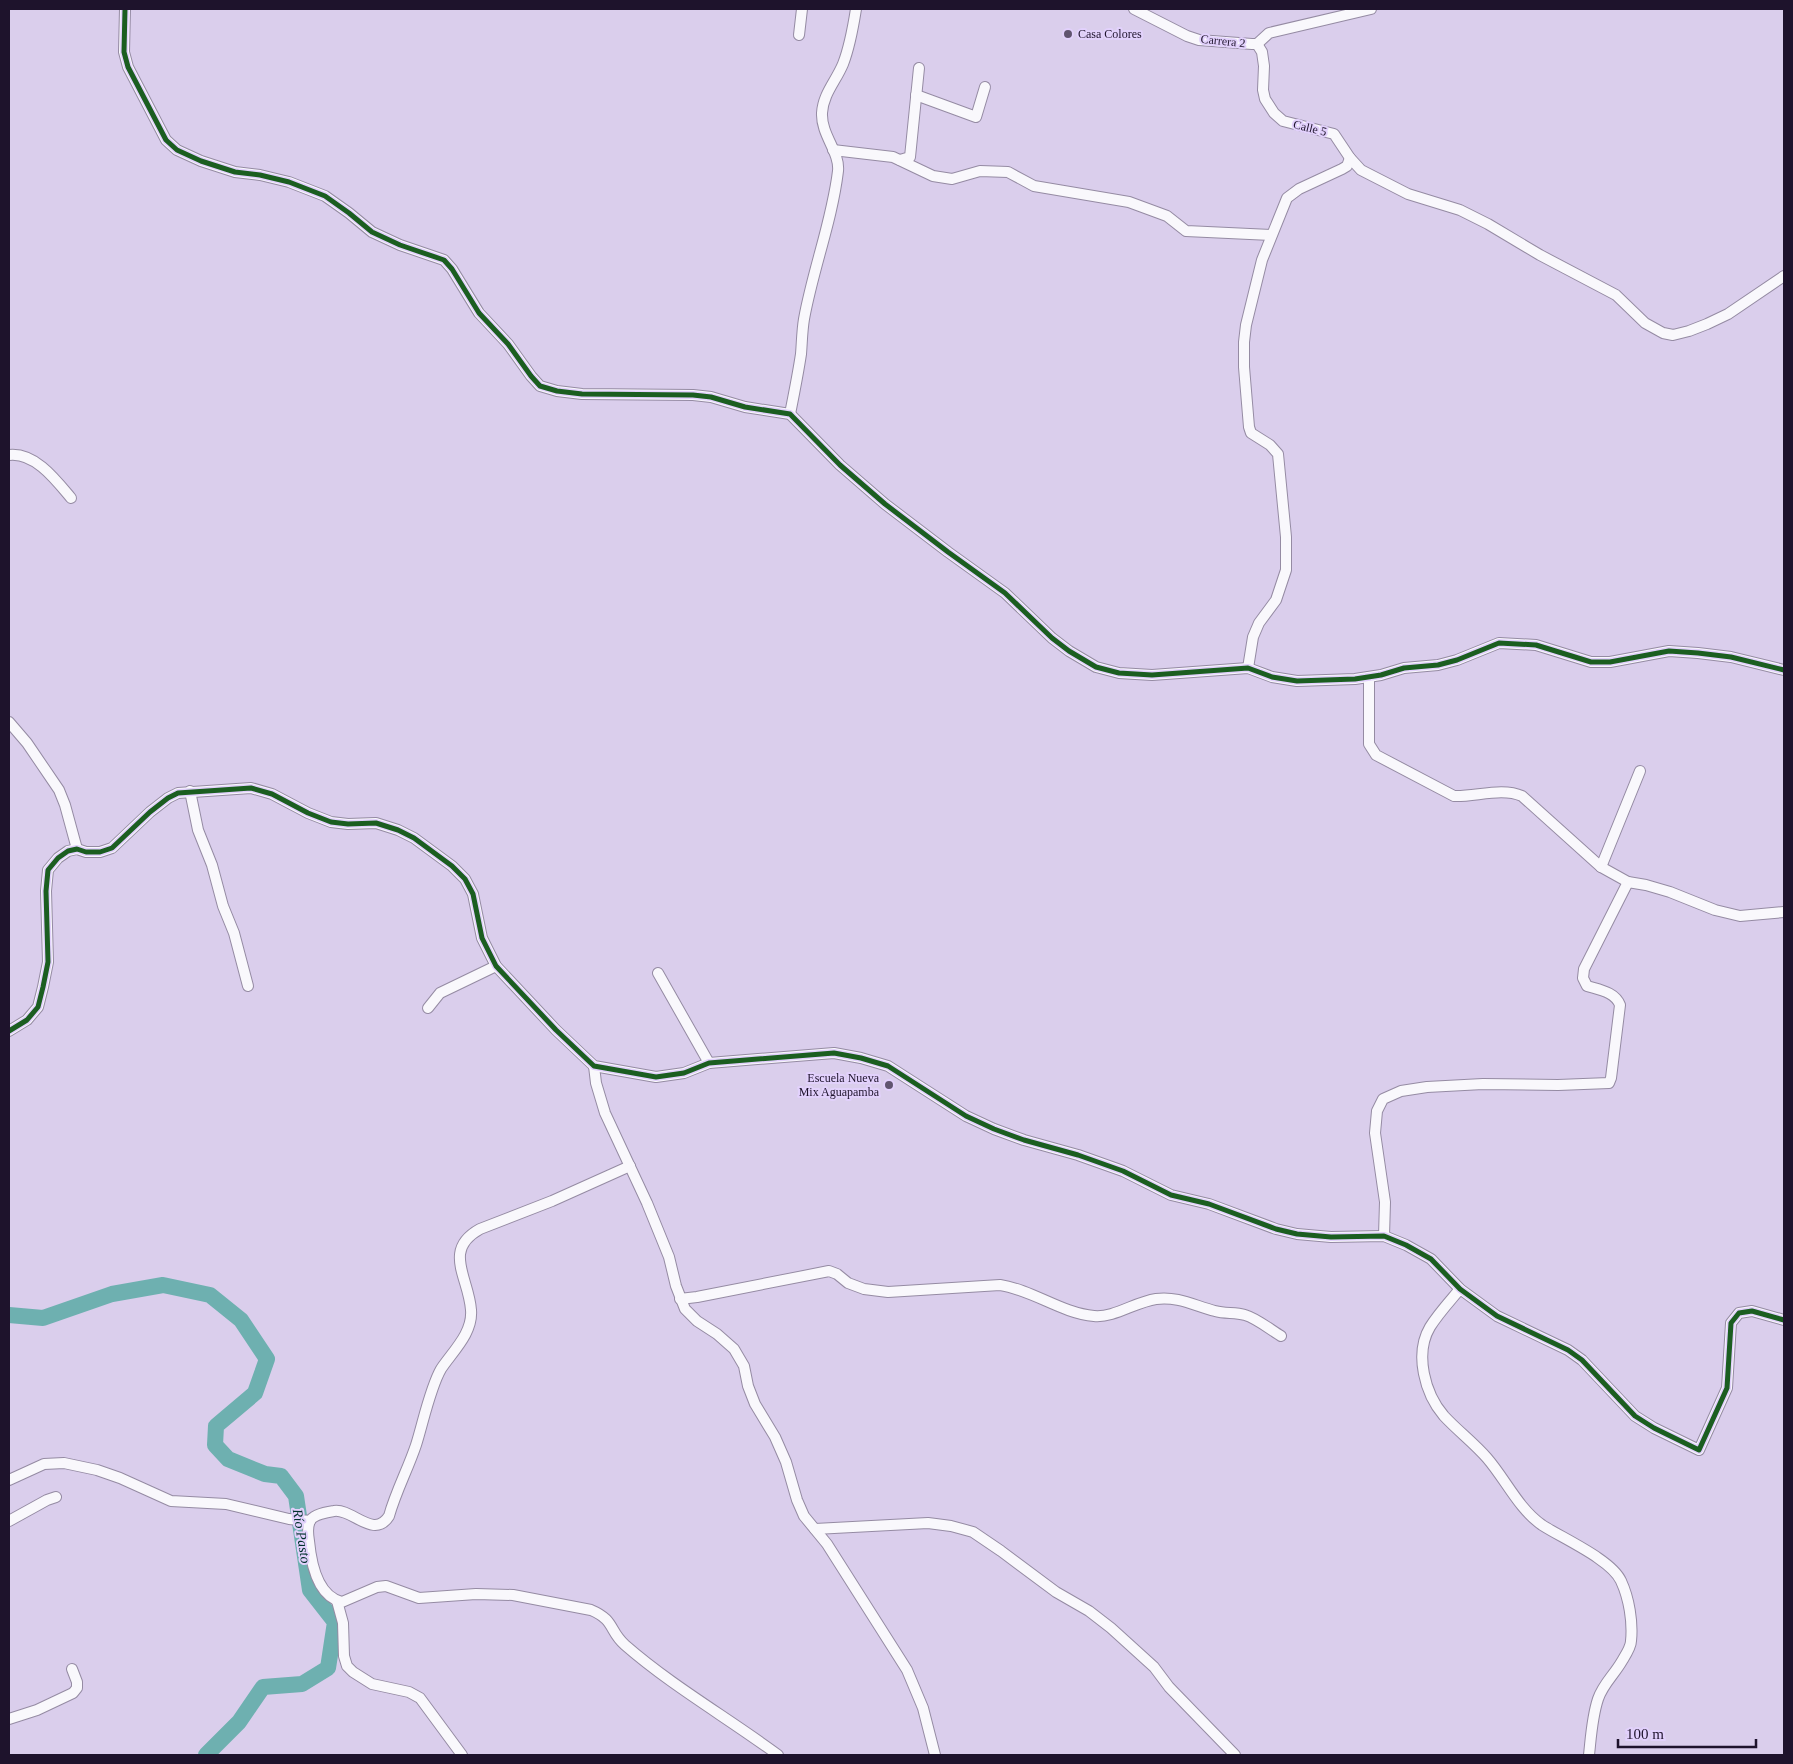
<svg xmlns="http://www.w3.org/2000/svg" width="1793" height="1764" viewBox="0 0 1793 1764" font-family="Georgia,serif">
<rect width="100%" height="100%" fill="#daceec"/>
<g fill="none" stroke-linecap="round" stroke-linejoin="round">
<polyline stroke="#6eb0b0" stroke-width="16" points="9,1315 43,1318 112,1294 163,1285 210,1295 241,1320 267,1359 255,1393 216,1426 215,1445 228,1459 265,1474 281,1476 296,1496 310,1590 335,1622 328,1668 302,1684 263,1687 239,1722 206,1755"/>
<defs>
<g id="minor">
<polyline points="125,9 124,52 128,67 166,140 177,150 201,161 235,172 260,175 289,182 325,196 349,213 372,232 400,245 444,260 452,269 479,313 508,344 531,376 540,386 557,391 582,394 693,395 711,397 745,407 790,414 840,465 885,504 948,552 1005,593 1052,638 1069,651 1096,667 1119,673 1152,675 1248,668 1272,677 1297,681 1355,679 1381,675 1404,668 1438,665 1457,660 1499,643 1536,645 1591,662 1610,662 1669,651 1698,653 1731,657 1784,670"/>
<polyline points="1134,9 1187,36 1199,40 1252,44 1257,44 1269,33 1371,9"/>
<polyline points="799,35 802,9"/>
<polyline points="1257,44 1262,52 1264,66 1263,90 1265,99 1274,113 1283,121 1334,134 1350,158 1361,170 1408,194 1460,210 1488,224 1540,255 1616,295 1645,323 1663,333 1673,335 1689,331 1707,324 1728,314 1784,276"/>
<polyline points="916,95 976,117 985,87"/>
<polyline points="833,150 893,157 933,176 952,179 980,171 1008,172 1034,186 1129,202 1167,216 1186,231 1271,235"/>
<polyline points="900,160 910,157 919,68"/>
<path d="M790,414C794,394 798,374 801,354C802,342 802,331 804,319C813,269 832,221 838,171C840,152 821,135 822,113C823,94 836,81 843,64C850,46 853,28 856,9"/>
<path d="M9,455C35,452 56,480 71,498"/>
<polyline points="1248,668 1253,637 1259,623 1276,600 1286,570 1286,537 1278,454 1270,445 1251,433 1249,427 1244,367 1244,342 1246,325 1262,260 1287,198 1299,189 1342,169 1347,166 1350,158"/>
<path d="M1369,677V744L1376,755L1454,796C1475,797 1502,787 1522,796L1601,867L1628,882L1646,885L1670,892L1715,910L1740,916L1784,912"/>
<polyline points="9,722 27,743 59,790 65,805 77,849"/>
<polyline points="190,791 198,830 212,865 223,906 234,933 248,986"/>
<polyline points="1601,867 1640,771"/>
<polyline points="658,973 709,1063"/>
<polyline points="428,1008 440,993 496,966"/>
<polyline points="9,1031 27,1020 38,1007 43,987 48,962 46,891 48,870 58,858 68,851 77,849 86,852 100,852 112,848 150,812 168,798 178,793 251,788 272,794 308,813 331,822 348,824 376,823 398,830 414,838 452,866 465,879 473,894 482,938 496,966 556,1030 594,1066 656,1077 684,1073 709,1063 834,1053 861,1058 888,1066 966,1116 994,1129 1024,1140 1078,1155 1123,1171 1171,1195 1209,1204 1276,1229 1297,1234 1331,1237 1384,1236 1406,1245 1431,1259 1460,1289 1497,1316 1568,1350 1582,1360 1635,1416 1654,1428 1699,1450 1727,1388 1731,1323 1739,1313 1752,1311 1784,1320"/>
<polyline points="594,1066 596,1083 605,1113 647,1203 669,1257 676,1286 685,1309 697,1321 717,1334 734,1349 744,1366 748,1386 755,1404 775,1437 786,1462 797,1500 804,1516 827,1544 907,1670 923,1708 935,1755"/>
<path d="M630,1166L552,1201L480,1229C442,1250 469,1278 471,1310C473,1333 453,1351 441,1369C430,1388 423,1423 416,1445C408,1469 396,1491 389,1516C374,1540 352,1508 334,1511C327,1512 313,1515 310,1521C307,1527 308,1535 309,1541C311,1562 317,1596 342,1602L377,1587L386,1586L419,1598L476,1594L513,1595L591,1610C615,1620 609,1631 625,1645C672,1686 728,1718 778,1755"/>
<path d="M1384,1236L1385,1202L1375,1133L1377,1111L1383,1099L1401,1091L1427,1087L1483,1084L1558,1085L1609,1083L1611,1078L1620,1005C1615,992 1600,990 1587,986L1583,978L1584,969L1628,882"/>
<path d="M1460,1289C1450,1301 1438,1314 1430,1327C1414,1354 1425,1394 1444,1416C1458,1431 1474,1443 1487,1458C1506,1480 1518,1508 1542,1525C1562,1538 1612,1560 1621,1581C1629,1598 1633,1622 1631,1641C1631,1647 1625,1656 1622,1661C1614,1675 1603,1684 1598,1699C1592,1717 1591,1737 1589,1755"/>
<path d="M680,1299L697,1297L829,1271L837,1274L848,1283L864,1289L888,1292L1000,1285C1033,1290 1061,1313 1094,1316C1114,1318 1135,1302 1156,1299C1178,1296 1195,1306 1215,1311C1225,1314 1235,1312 1245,1315C1256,1318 1271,1330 1281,1336"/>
<polyline points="9,1480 44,1464 64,1463 97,1470 120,1478 171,1501 226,1504 289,1519 310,1521"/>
<polyline points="9,1521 47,1500 56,1497"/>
<polyline points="815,1529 928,1523 951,1526 973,1532 1001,1551 1056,1592 1089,1611 1111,1628 1154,1667 1169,1687 1235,1755"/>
<polyline points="337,1601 343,1623 344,1656 347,1666 353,1672 372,1684 409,1692 420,1698 462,1755"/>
<polyline points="9,1719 37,1710 73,1693 77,1688 77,1682 72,1669"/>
</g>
</defs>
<use href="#minor" stroke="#958ba3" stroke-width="12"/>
<use href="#minor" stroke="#f9f8fc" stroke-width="10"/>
<defs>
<g id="cycleway">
<polyline points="125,9 124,52 128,67 166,140 177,150 201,161 235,172 260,175 289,182 325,196 349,213 372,232 400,245 444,260 452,269 479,313 508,344 531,376 540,386 557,391 582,394 693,395 711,397 745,407 790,414 840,465 885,504 948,552 1005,593 1052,638 1069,651 1096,667 1119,673 1152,675 1248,668 1272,677 1297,681 1355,679 1381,675 1404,668 1438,665 1457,660 1499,643 1536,645 1591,662 1610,662 1669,651 1698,653 1731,657 1784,670"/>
<polyline points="9,1031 27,1020 38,1007 43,987 48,962 46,891 48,870 58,858 68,851 77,849 86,852 100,852 112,848 150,812 168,798 178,793 251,788 272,794 308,813 331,822 348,824 376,823 398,830 414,838 452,866 465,879 473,894 482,938 496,966 556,1030 594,1066 656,1077 684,1073 709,1063 834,1053 861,1058 888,1066 966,1116 994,1129 1024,1140 1078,1155 1123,1171 1171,1195 1209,1204 1276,1229 1297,1234 1331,1237 1384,1236 1406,1245 1431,1259 1460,1289 1497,1316 1568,1350 1582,1360 1635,1416 1654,1428 1699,1450 1727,1388 1731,1323 1739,1313 1752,1311 1784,1320"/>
</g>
</defs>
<use href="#cycleway" stroke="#e2d1fc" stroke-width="8"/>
<use href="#cycleway" stroke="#1b5e20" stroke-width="5"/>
</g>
<g fill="#60546f" stroke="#e2d1fc" stroke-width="2">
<circle cx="1068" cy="34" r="5"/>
<circle cx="889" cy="1085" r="5"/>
</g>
<g text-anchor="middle" stroke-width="4" stroke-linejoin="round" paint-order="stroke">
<g font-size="12" fill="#1e132c" stroke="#e2d1fc" text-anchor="start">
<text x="1078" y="38">Casa Colores</text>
<text x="879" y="1082" text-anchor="end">Escuela Nueva<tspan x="879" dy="14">Mix Aguapamba</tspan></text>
</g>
<g font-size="12" fill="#1e132c" stroke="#e2d1fc">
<text transform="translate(1223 41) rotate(6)" y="4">Carrera 2</text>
<text transform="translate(1310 128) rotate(14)" y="4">Calle 5</text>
</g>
<g font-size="14" font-style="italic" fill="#02322d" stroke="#e2d1fc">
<text transform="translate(302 1536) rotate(81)" y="5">Río Pasto</text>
</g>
</g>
<rect width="1793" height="1764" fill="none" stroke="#1e132c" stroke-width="20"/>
<path d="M1618 1739v8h138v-8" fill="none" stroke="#1e132c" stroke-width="2.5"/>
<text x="1626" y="1739" font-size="15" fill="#1e132c" stroke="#e2d1fc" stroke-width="4" paint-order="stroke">100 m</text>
</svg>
